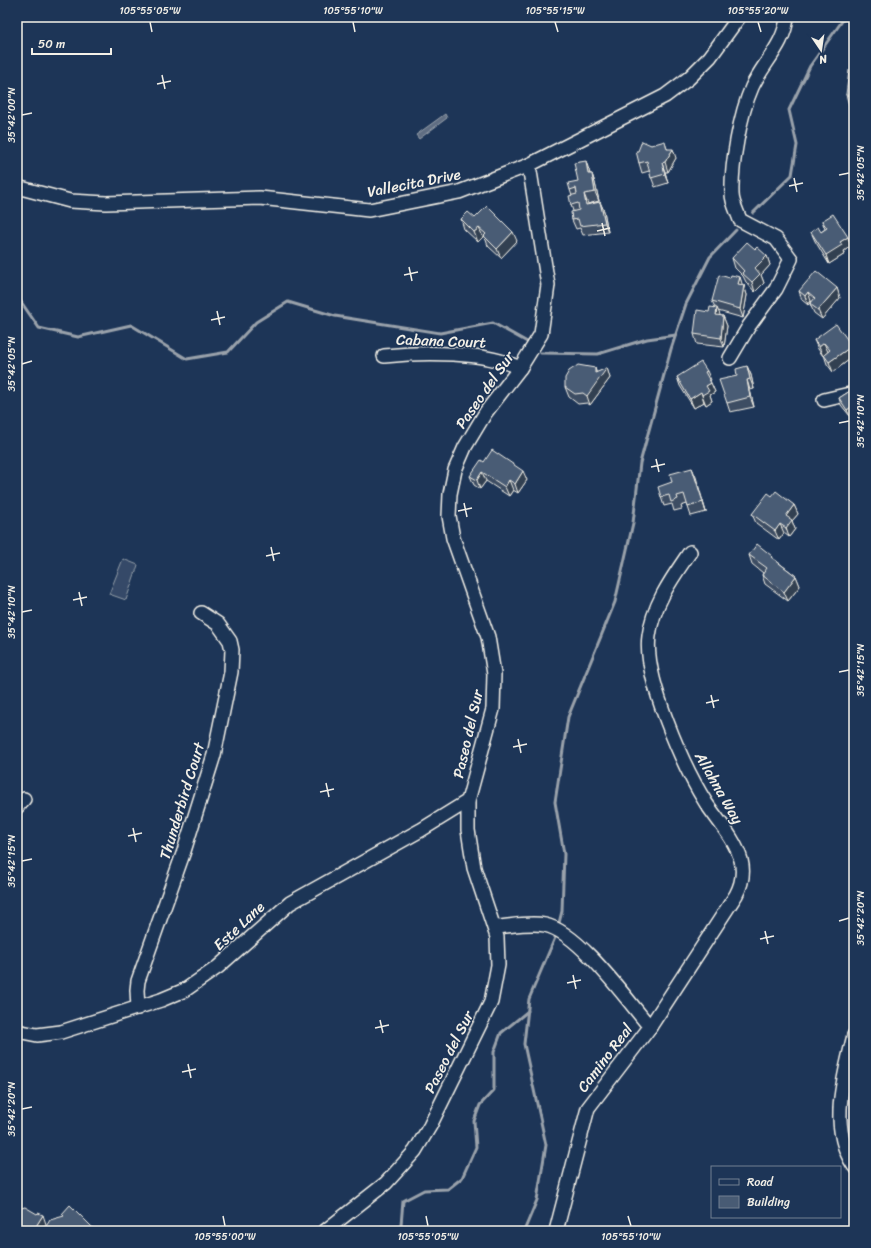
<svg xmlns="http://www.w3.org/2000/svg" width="871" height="1248" viewBox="0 0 871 1248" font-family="Sriracha,sans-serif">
<rect width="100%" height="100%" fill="#1d3557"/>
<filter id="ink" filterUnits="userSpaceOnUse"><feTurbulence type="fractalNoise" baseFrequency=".025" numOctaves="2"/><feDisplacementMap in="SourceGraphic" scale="8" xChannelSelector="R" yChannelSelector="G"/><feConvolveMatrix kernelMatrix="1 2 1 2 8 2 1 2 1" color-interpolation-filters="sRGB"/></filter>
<g filter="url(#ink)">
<polygon fill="#354a67" stroke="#949ea8" points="123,559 138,565 126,600 109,594"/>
<polygon fill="#5e6d82" stroke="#9aa2ab" points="445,114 447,118 419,139 416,135"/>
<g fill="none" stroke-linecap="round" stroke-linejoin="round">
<g stroke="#9aa2ab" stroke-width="3">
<polyline points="753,213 792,175 797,145 789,110 810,66 845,17"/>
<polyline points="17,296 39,328 78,337 131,325 187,359 228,352 256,322 288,302 335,316 440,333 493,323 529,343"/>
<polyline points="541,353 598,354 647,339 676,335"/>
<polyline points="558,927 562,911 564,854 555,802 568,717 615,602 633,523 640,463 671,349 686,304 710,257 736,230"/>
<polyline points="404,1231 401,1225 403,1201 424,1190 448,1189 462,1178 476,1147 474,1121 480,1105 494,1090 494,1052 501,1033 528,1011"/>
<polyline points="524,1231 537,1200 546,1145 524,1044 529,999 557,933"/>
</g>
<defs>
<g id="minor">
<polyline points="17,187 70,201 106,203 260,198 369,210 459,192 529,165 665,96 689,78 710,57 739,17"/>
<path d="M384,356C423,352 484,351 520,368"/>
<path d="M730,358L749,326L776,289L791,259L776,239L740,220C738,213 732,203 732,194C731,165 740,114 752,87C763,63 785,44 787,17"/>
<polyline points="824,400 854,393"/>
<polyline points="17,807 24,799"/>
<path d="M496,927C512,926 529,922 545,925C579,932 627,1000 650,1027"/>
<polyline points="138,1008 137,990 138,981 184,851 214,755 231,672 232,650 230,641 218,624 201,613"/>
<polyline points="17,1031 37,1035 61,1032 161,1000 185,990 218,967 290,903 421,830 468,801"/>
<path d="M854,1035C844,1078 828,1126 854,1166"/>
<polyline points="325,1231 386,1183 415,1151 430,1126 491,1002 498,965 497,937 474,868 468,830 468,801 493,709 494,674 488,637 453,538 449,516 450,494 455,470 465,447 486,412 520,368 541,334 548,285 529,165"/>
<path d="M556,1231L588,1108L650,1027L736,895C742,884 744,872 741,860C735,839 718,821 706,803C684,768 643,677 649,636C653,604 673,577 690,552"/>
</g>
</defs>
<use href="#minor" stroke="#f4f1e8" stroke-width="16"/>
<use href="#minor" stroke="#1d3557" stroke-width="13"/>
</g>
<g fill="#3e4e64" stroke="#f4f1e8">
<polygon points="854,70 854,105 849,105 846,95"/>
<polygon points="651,145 668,149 676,158 668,172 665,172 668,183 655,187 649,171 642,173 639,163 638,151"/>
<polygon points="589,170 590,174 592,174 595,183 599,201 588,204 600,202 604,211 608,232 583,235 580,228 576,229 572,220 573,211 571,205 572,196 570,190"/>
<polygon points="475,218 517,241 501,258 488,246 486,240 483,237 478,242 464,229 461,219"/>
<polygon points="822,221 848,237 851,246 844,251 845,254 829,264 815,241 811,232 821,232 825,229"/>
<polygon points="767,256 770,265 761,275 764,283 755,292 746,282 743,276 735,268 732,258"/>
<polygon points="740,277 742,285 744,285 747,295 743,318 718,311 720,316 723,316 727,326 724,347 697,344 694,334 709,312 715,307 712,301 730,278"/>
<polygon points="837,288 840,298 822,319 814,313 810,304 812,302 811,301 808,305 802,300 799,291"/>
<polygon points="814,340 852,346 854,351 854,356 833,372 827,364 824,355 823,356 818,349"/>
<polygon points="747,366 751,375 754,389 750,390 754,407 730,412 727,403 737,376"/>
<polygon points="595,368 596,373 607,368 610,378 590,405 587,403 578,404 569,397 565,387"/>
<polygon points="707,371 711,380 710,381 715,392 710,395 712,401 706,405 704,402 694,408 680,386 677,377"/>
<polygon points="850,391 850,416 841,405 839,398"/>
<polygon points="484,462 527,480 518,493 513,490 509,496 486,481 480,489 474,485 470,476"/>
<polygon points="692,468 706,512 691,516 687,504 681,506 682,509 674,511 672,504 664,506 661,497 672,482"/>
<polygon points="772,496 794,505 798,514 792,521 795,529 789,537 784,533 779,540 756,523 752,514"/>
<polygon points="749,555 774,559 796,576 800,586 788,601 765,584 762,575 763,573 752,564"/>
</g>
<g fill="#324051" stroke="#f4f1e8">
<polygon points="673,149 676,158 668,172 665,162"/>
<polygon points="586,161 589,170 592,184 588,174"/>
<polygon points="662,163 665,172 668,183 665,174"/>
<polygon points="592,174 595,183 599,201 595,192"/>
<polygon points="584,194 588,204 590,214 586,205"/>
<polygon points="600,202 604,211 608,232 605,223"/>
<polygon points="479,228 483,237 478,242 474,232"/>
<polygon points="513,232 517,241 501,258 497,249"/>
<polygon points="848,237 851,246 844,251 845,254 829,264 826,255 840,242"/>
<polygon points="767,256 770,265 761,275 764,283 755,292 752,282 755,268"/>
<polygon points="740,277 743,287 738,284"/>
<polygon points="744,285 747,295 743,318 740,309"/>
<polygon points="837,288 840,298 822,319 818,310"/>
<polygon points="808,292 811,301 808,305 805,296"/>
<polygon points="717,308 721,317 716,315"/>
<polygon points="723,316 727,326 724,347 721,338"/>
<polygon points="824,343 828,352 823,356 819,347"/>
<polygon points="852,346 854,351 854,356 833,372 829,362"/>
<polygon points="747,366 751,375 754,389 750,379"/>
<polygon points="595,368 598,377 607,368 610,378 590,405 587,396 595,373"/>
<polygon points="747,380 750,390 754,407 750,397"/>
<polygon points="711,383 715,392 710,395 712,401 706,405 702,395 706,386"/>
<polygon points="701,392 704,402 694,408 690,399"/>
<polygon points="854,405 854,413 850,416 847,410"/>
<polygon points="692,468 696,477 706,512 703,502"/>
<polygon points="523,471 527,480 518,493 515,484"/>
<polygon points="482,472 486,481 480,489 477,480"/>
<polygon points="509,480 513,490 509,496 505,487"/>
<polygon points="794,505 798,514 792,521 795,529 789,537 786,528 786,516"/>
<polygon points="780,524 784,533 779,540 775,531"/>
<polygon points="796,576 800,586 788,601 784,592"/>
<polygon points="43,1215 46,1224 42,1231 33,1231"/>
</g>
<g fill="#485b74" stroke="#f4f1e8">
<polygon points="849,70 854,70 854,96 846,95"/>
<polygon points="642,141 651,145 665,141 667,149 673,149 665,162 662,163 665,174 651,178 647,161 639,163 636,151 638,151"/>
<polygon points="586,161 588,174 592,174 595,192 584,194 586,205 600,202 605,223 580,226 578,219 572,220 571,212 579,210 578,203 571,205 569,196 577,194 576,188 570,190 568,183 578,181 574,163"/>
<polygon points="487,206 513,232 497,249 484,236 486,234 479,228 474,232 461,219 468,212 475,218"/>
<polygon points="833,214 848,237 840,242 842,245 826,255 811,232 818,227 821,232 827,228 822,221"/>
<polygon points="747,242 755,249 757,247 767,256 755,268 760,274 752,282 742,273 744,271 732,258"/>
<polygon points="816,271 837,288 818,310 810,304 815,298 808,292 805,296 799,291"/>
<polygon points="719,275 730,278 731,275 740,277 738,284 744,285 740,309 712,301"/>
<polygon points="710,307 717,308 716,315 723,316 721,338 694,334 697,310 709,312"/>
<polygon points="836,324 852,346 829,362 824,355 830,350 824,343 819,347 814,340"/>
<polygon points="701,362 707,371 705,372 711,383 706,386 709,391 702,395 701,392 690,399 677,377"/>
<polygon points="578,365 595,368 595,373 607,368 587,396 583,393 575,394 565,387 565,378 569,371"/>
<polygon points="747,366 750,379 747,380 750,397 727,403 719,380 737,376 736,369"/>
<polygon points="850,391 854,396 854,405 847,410 839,398"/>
<polygon points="492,450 523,471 515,484 509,480 505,487 482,472 477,480 470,476 481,460 484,462"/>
<polygon points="692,468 703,502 688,507 684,494 677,496 678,499 671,502 669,495 661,497 658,487 672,482 670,474"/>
<polygon points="776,491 794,505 786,516 792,520 786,528 780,524 775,531 752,514 768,493 772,496"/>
<polygon points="757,544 772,556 771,557 796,576 784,592 762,575 767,568 749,555"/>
<polygon points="70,1205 96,1231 45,1231 45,1228 50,1220 64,1216 62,1214"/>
<polygon points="25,1207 37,1214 38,1213 43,1215 33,1231 17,1231 17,1209"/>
</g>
</g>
<path fill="none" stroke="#f4f1e8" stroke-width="1.5" d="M150,22L152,32M353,22L355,32M555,22L558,32M758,22L761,32M162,75L165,89M157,84L171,81M22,115L32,113M839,175L849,173M794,178L797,192M789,186L803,183M602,223L605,236M597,231L610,228M409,267L412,281M404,275L418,272M217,311L220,325M211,320L225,317M22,364L32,361M839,423L849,421M656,459L659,472M651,467L665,464M464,503L467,517M458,511L472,508M271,547L274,561M266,556L280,553M79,592L82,606M73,600L87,597M22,612L32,610M839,672L849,670M711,695L714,708M706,703L719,700M518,739L521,753M513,747L527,744M326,783L329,797M320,792L334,789M133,828L136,842M128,836L142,833M22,861L32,859M839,921L849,918M765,931L768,944M760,939L774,936M573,975L576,989M567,983L581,980M380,1020L383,1033M375,1028L389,1025M188,1064L191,1078M182,1072L196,1069M22,1109L32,1107M223,1216L225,1226M426,1216L428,1226M628,1216L631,1226"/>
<g text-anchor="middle" stroke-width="3" stroke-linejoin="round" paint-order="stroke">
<g font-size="15" fill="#f4f1e8" stroke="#1d3557">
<text transform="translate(414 183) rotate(-11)" y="5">Vallecita Drive</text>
<text transform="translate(441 341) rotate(2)" y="5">Cabana Court</text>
<text transform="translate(485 390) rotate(-55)" y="5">Paseo del Sur</text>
<text transform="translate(468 734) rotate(-77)" y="5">Paseo del Sur</text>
<text transform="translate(719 788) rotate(60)" y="5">Allahna Way</text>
<text transform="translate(182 801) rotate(-73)" y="5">Thunderbird Court</text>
<text transform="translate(239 926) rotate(-43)" y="5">Este Lane</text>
<text transform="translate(449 1052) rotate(-63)" y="5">Paseo del Sur</text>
<text transform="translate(605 1058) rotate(-53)" y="5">Camino Real</text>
</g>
</g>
<rect width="871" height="1248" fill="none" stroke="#1d3557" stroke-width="44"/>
<rect x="711" y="1166" width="130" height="52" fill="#1d3557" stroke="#738091"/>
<rect x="719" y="1179" width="20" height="6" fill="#1d3557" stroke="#738091"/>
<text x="747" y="1186" font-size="12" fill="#f4f1e8">Road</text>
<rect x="719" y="1196" width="20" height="12" fill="#485b74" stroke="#738091"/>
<text x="747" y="1206" font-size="12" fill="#f4f1e8">Building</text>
<g transform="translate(821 50) rotate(167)" stroke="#1d3557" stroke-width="3" paint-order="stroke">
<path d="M0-3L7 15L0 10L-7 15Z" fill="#f4f1e8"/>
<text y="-6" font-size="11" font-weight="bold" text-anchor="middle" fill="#f4f1e8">N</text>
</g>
<path d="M32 48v6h79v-6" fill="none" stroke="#f4f1e8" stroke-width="2"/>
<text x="38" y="48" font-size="12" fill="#f4f1e8" stroke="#1d3557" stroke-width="3" paint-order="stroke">50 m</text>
<rect x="22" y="22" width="827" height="1204" fill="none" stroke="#f4f1e8" stroke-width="1.5"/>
<g font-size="10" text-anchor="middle" fill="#f4f1e8">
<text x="150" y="14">105°55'05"W</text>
<text x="353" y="14">105°55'10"W</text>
<text x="555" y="14">105°55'15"W</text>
<text x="758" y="14">105°55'20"W</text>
<text transform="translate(11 115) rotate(-90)" y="4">35°42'00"N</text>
<text transform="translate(860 173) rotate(-90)" y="4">35°42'05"N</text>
<text transform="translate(11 364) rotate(-90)" y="4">35°42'05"N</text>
<text transform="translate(860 421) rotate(-90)" y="4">35°42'10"N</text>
<text transform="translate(11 612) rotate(-90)" y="4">35°42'10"N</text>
<text transform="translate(860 670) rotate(-90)" y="4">35°42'15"N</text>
<text transform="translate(11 861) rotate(-90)" y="4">35°42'15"N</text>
<text transform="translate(860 918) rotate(-90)" y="4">35°42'20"N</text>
<text transform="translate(11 1109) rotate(-90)" y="4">35°42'20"N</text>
<text x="225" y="1240">105°55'00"W</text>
<text x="428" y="1240">105°55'05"W</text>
<text x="631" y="1240">105°55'10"W</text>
</g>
</svg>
